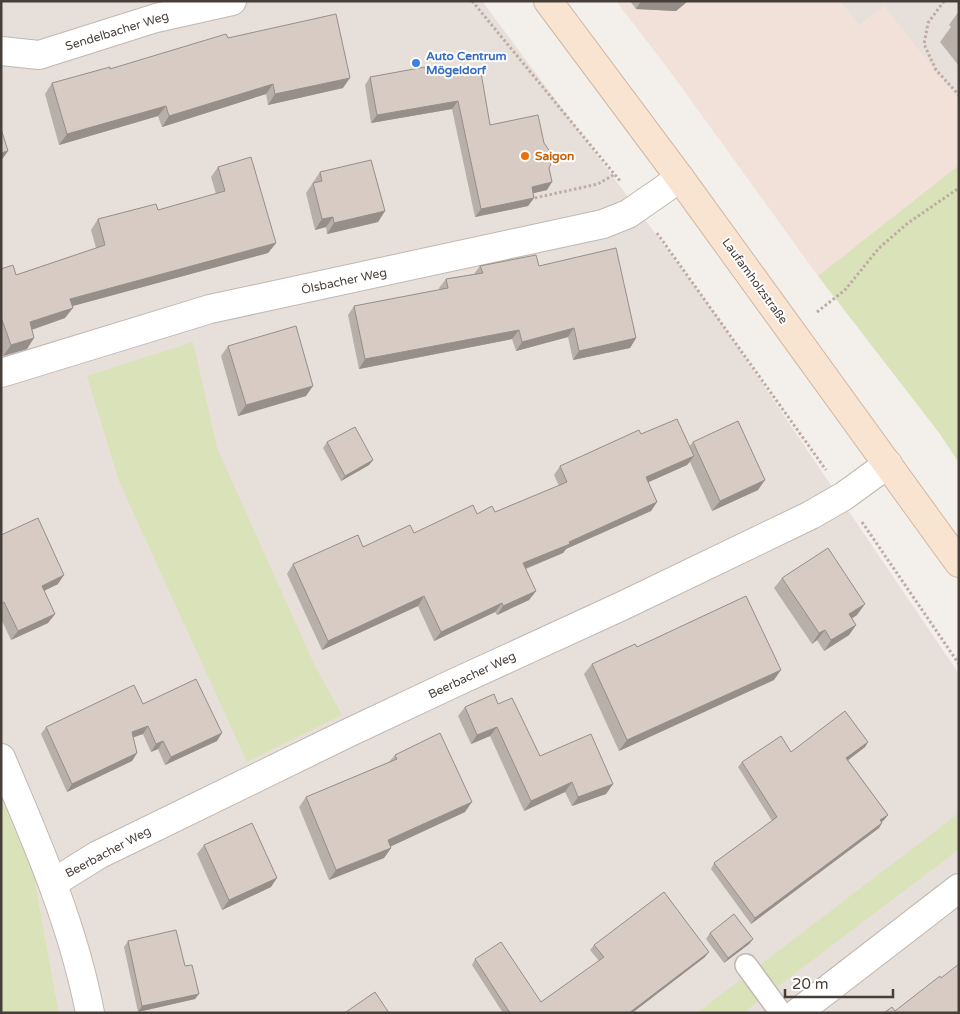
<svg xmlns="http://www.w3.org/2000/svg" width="960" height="1014" viewBox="0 0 960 1014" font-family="'Varela Round',sans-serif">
<rect width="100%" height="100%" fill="#f3efeb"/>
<g fill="#e7dfd9">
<polygon points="1,1 482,1 713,311 959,674 959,1013 59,1013 34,876 1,798"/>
<polygon points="840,1 959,1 959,100 884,7 859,26"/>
</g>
<polygon fill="#f2e1d9" points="616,1 840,1 859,26 884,6 959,100 959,165 818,276 669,70"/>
<g fill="#dae2b9">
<polygon points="959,165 959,463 940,434 818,276"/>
<polygon points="193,342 217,448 314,664 342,715 247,762 119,481 87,376"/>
<polygon points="1,798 34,876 59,1013 1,1013"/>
<polygon points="959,813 959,849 743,1013 697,1013"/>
</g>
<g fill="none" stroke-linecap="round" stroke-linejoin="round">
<defs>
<polyline id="lane" points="746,965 781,1013"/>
<g id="street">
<polyline points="1,51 39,55 156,18 232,1"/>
<polyline points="1,373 210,309 603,224 628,214 680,178"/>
<path d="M1,758C36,840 73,924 90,1013"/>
<polyline points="53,883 98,855 348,733 452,684 622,606 811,515 844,496 888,464"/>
<polyline points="797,1013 959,888"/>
</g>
<polyline id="secondary" points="548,1 680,178 959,563"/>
</defs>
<use href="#lane" stroke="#c1b7b1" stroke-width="24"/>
<use href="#street" stroke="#c1b7b1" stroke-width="30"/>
<use href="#secondary" stroke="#d0b8a2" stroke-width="30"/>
<g stroke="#beaca1" stroke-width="3" stroke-dasharray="2.5 2.5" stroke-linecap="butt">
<polyline points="472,1 620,181"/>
<polyline points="944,1 928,23 924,44 936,70 959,95"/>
<polyline points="530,199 598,184 615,174"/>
<polyline points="657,233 826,470"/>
<polyline points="817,312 845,290 879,248 908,223 959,188"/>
<polyline points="862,522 959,664"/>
</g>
<use href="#lane" stroke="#fff" stroke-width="21"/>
<use href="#street" stroke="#fff" stroke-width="28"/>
<use href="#secondary" stroke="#f8e4d0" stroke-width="28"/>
</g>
<g fill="#b9afa9">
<polygon points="630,1 688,1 676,11 636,9"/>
<polygon points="959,11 959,66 940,42 951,27 949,25"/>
<polygon points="228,38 343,88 268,105 266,94 162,127 158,116 59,145 45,94 52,83 110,69"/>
<polygon points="426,76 549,168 547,190 533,193 534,198 528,206 475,217 452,109 371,123 365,85 370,77"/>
<polygon points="218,167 276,243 268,253 72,306 65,318 32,330 27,349 3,356 1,350 1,269 16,275 96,248 91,230 98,219 158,210 216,194 211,177"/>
<polygon points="320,172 385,211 378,222 327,234 326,227 315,230 306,193"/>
<polygon points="480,266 539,266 636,338 630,348 573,360 568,337 516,351 512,339 359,369 348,315 354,306 440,290 439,288 446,279 474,274"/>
<polygon points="228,346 306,396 238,416 221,356"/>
<polygon points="641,434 689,447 693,442 758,490 712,511 690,462 687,465 648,482 657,502 651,511 566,549 563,553 526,569 536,591 529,600 497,615 495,612 434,641 418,606 322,650 287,574 293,564 414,533 477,514 495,512 559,486 554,475 560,466"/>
<polygon points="327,442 373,460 369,465 341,481 323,448"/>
<polygon points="1,535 58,584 44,591 55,614 48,623 11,640 1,619"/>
<polygon points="782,578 857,615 852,618 856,625 849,635 824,651 817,640 812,644 774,588"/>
<polygon points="637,647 774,680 619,751 584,674 592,664"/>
<polygon points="143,704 217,741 165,765 158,749 151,752 143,734 133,737 137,753 132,761 67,792 41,734 46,727"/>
<polygon points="498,704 540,756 613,784 606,794 572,806 565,792 524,811 490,736 471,744 458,716 465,707"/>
<polygon points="868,742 865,747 848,760 888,815 882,822 882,823 879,828 751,924 711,869 714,863 772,821 738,767 742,762 791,752"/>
<polygon points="395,755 465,812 391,846 391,848 384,858 329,880 299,807 306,797 389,762"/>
<polygon points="204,845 271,887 222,910 197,854"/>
<polygon points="710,933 753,939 749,944 724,963 706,939"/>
<polygon points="128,941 185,966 195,999 138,1012 124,947"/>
<polygon points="594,945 705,957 632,1013 503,1013 472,965 475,959 541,1002 599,961 590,950"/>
</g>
<g fill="#968e89">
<polygon points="641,1 688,1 676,11 636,9"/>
<polygon points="350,78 343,88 268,105 275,94"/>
<polygon points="273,84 266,94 162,127 169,116"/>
<polygon points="458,101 452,109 371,123 377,115"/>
<polygon points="166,106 158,116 59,145 67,134"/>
<polygon points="8,151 1,161 1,153"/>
<polygon points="552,182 547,190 526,195 532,187"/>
<polygon points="534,198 528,206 475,217 481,209"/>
<polygon points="385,211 378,222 327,234 334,223"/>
<polygon points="333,217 326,227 315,230 322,219"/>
<polygon points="276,243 268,253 62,309 70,299"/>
<polygon points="73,308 65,318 22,333 30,322"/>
<polygon points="574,328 568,337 516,351 522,342"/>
<polygon points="519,330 512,339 359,369 365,359"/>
<polygon points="34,338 27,349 3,356 11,345"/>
<polygon points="636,338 630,348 573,360 579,351"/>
<polygon points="313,386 306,396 238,416 246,405"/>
<polygon points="694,456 687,465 640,486 646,477"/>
<polygon points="373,460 369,465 341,481 345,476"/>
<polygon points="765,480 758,490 712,511 720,501"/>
<polygon points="657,502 651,511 566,549 563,553 517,572 523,563"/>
<polygon points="64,575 58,584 35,595 42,586"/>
<polygon points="536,591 529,600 497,615 503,606"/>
<polygon points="424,596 418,606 322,650 328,641"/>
<polygon points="502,603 495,612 434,641 441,632"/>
<polygon points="865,604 857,615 842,625 849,614"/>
<polygon points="55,614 48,623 11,640 18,631"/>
<polygon points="856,625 849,635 824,651 831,640"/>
<polygon points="825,630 817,640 812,644 819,633"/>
<polygon points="781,670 774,680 619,751 627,740"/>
<polygon points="148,726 143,734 126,740 132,732"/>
<polygon points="497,727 490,736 471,744 477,735"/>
<polygon points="222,733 217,741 165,765 171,757"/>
<polygon points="163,741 158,749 151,752 156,744"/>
<polygon points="868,742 865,747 843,764 846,758"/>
<polygon points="137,753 132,761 67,792 72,784"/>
<polygon points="572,782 565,792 524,811 531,801"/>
<polygon points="613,784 606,794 572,806 578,797"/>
<polygon points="472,802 465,812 381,851 388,840"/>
<polygon points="888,815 884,820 877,825 880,820"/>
<polygon points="882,823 879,828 751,924 755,918"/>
<polygon points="391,848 384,858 329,880 336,870"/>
<polygon points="277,878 271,887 222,910 229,900"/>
<polygon points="753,939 749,944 724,963 728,958"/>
<polygon points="709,952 705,957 632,1013 629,1013"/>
<polygon points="199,994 195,999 138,1012 142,1006"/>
</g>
<g fill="#d7cbc4" stroke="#968e89">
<polygon points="336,14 350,78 275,94 273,84 169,116 166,106 67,134 52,83 110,67 110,69 226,34 228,38"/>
<polygon points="425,67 426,76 480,67 490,125 538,115 544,143 554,157 549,168 552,182 532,187 534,198 481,209 458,101 377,115 370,77"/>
<polygon points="1,129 8,151 1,153"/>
<polygon points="251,157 276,243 70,299 73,308 30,322 34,338 11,345 1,317 1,269 13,265 16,275 105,245 98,219 156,204 158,210 225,191 218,167"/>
<polygon points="371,160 385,211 334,223 333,217 322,219 313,183 322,181 320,172"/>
<polygon points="616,248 636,338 579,351 574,328 522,342 519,330 365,359 354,306 448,288 446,279 483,273 480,266 536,255 539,266"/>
<polygon points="296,326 313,386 246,405 228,346"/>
<polygon points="677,419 694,456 646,477 657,502 569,542 570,544 523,563 536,591 503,606 502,603 441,632 424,596 328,641 293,564 358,535 363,547 410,525 414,533 473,505 477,514 492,506 495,512 567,482 560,466 639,430 641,434"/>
<polygon points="738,421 765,480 720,501 693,442"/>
<polygon points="355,427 373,460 345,476 327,442"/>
<polygon points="38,518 64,575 42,586 55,614 18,631 4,602 1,604 1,535"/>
<polygon points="828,548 865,604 849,614 856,625 831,640 825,630 819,633 782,578"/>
<polygon points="746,596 781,670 627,740 592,664 635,644 637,647"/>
<polygon points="196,679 222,733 171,757 163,741 156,744 148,726 132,732 137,753 72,784 46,727 134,685 143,704"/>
<polygon points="494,694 498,704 512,698 540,756 591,734 613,784 578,797 572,782 531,801 497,727 477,735 465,707"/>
<polygon points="845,711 868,742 846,758 888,815 880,820 882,823 755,918 714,863 777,817 742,762 781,736 791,752"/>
<polygon points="440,733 472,802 388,840 391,848 336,870 306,797 397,759 395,755"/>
<polygon points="252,823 277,878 229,900 204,845"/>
<polygon points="664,892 709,952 629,1013 510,1013 475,959 501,942 541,1002 604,957 594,945"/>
<polygon points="734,914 753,939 728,958 710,933"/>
<polygon points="176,930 185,966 192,965 199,994 142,1006 128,941"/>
<polygon points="959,964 959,1013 884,1013 892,1007 895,1011 940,976 941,978"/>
<polygon points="375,992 389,1013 346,1013 346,1012"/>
</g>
<circle fill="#3f7fe0" stroke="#fff" stroke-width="2" cx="416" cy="63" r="5"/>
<circle fill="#e8710a" stroke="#fff" stroke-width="2" cx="525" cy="156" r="5"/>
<g text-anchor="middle" stroke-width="4" stroke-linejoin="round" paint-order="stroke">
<g font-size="12" fill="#473e39" stroke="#fff">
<text transform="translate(117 31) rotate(-17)" y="4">Sendelbacher Weg</text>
<text transform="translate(344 281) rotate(-12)" y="4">Ölsbacher Weg</text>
<text transform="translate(755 281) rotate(54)" y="4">Laufamholzstraße</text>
<text transform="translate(472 675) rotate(-25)" y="4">Beerbacher Weg</text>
<text transform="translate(108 852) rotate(-28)" y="4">Beerbacher Weg</text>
</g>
<g font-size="12" font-weight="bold" fill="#366cbe" stroke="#fff" text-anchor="start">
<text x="426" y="60">Auto Centrum<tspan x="426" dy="14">Mögeldorf</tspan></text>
</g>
<g font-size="12" font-weight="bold" fill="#c56008" stroke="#fff" text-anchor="start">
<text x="535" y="160">Saigon</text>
</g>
</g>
<rect width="960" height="1014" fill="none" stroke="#473e39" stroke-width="5"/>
<path d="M785 989v8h108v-8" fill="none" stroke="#473e39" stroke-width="2.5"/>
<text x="792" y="989" font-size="15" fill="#473e39" stroke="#ffffff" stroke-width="4" paint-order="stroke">20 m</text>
</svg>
